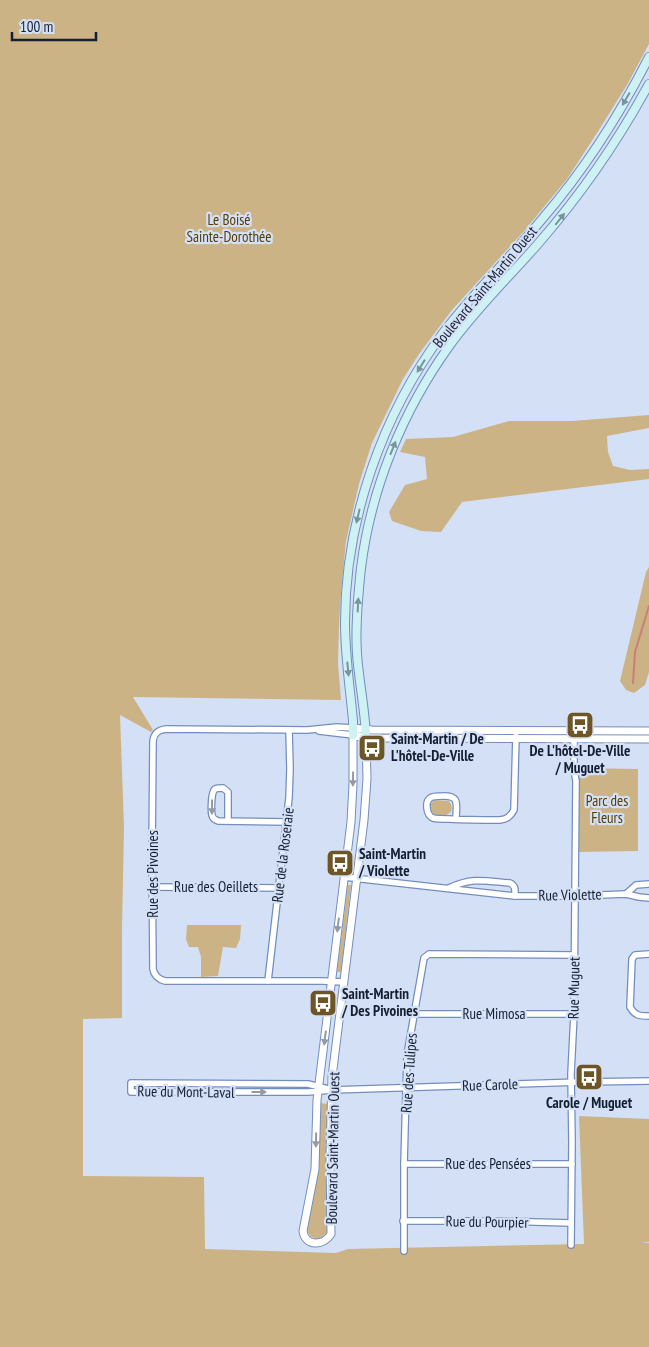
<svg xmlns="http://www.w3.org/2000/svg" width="649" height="1347" viewBox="0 0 649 1347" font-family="'PT Sans Narrow',sans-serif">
<rect width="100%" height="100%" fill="#d4e0f5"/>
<g fill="#ccb385">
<polygon points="0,0 649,0 649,44 627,85 597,133 567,179 525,230 452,310 419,354 403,379 372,443 359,484 346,541 341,592 339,626 338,663 341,700 133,697 153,730 151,732 120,715 124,827 122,930 122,1018 83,1019 83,1176 204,1177 205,1249 336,1253 348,1249 584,1244 579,1116 649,1119 649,1242 642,1242 649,1243 649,1347 0,1347"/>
<polygon points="649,415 649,428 607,436 608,452 613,466 630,470 649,469 649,479 462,502 441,532 421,531 392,521 389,512 405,485 427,479 425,457 400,452 406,439 453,437 509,421 572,421"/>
<polygon points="649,567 649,672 645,685 634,693 626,690 620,681 646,572"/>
<polygon points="581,768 638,769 638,851 576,852 576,781"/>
<path d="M434,800L449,801C460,817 436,818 432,812C431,811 431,806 431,804Z"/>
<polygon points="348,885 351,885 341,972 337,972"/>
<polygon points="187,925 241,925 240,939 236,948 223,947 218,976 201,977 201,957 198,947 189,947 186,939"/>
<path d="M320,1103L328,1104L327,1232C321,1241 311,1241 307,1230L317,1178Z"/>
</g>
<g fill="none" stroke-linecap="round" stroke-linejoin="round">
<polyline stroke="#cd7e7b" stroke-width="2" points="633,683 635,652 649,606"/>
<defs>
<g id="minor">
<polyline points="319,731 353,735"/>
<path d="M456,819C456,805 461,795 442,796C438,796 433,796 430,798C425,802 426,815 433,818C437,819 444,819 449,819C466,820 483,820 500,820C507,819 510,817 514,810L516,736"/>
<path d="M228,821V792L223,788C221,788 217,788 215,789C211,792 211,811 212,815C213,820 215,819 218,821L287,822"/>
<polyline points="344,877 515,896 575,896 626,894 639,897 649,898"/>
<polyline points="152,887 279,888"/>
<path d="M449,888C473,877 485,881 510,883C516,886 515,890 515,896"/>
<polyline points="626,894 636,885 649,884"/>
<path d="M649,954L635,955L632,959L630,1007C635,1016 640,1016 649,1016"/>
<polyline points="268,981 289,798 290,769 289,730"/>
<path d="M344,982L322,981H165C158,979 154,975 153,969L152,854L153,741C154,733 158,730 166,729L307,730L337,727L353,728"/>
<polyline points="414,1014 574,1014"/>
<polyline points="332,1090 308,1084 131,1083 131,1092 308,1092 332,1090 581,1082 649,1081"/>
<polyline points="404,1164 572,1164"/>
<polyline points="403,1221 496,1221 571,1223"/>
<polyline points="571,1245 572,1142 571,1074 574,1014 576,781 574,770 574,730"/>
<polyline points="404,1251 404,1164 407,1055 424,958 429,954 574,955"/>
</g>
<g id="tertiary">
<polyline points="353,728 372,730 649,731"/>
<path d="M366,737L367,779L364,820L332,1077L330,1156L331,1234C324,1246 305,1247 303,1231L315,1169L317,1100L351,822L353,784V735L372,738L649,739"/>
</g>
<g id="secondary">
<path d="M353,735V721C350,688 345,655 345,623C345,520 382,415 443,333C474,292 511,257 543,218C585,169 620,114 649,57"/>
<path d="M366,737C365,709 359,682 357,654C355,626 358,596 361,568C371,488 403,410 450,345C476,309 508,278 537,245C580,196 618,141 649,84"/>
</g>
</defs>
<use href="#minor" stroke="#738ebe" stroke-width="8"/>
<use href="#tertiary" stroke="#738ebe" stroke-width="9"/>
<use href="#secondary" stroke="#738ebe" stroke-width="10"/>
<use href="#minor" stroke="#fff" stroke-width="5.5"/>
<use href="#tertiary" stroke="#fff" stroke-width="7"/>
<use href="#secondary" stroke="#cef2f4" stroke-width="8"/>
</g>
<defs><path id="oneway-solid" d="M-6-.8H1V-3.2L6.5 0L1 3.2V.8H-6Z" transform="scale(1.25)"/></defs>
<g fill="#7b939d">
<use href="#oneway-solid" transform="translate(626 99) rotate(120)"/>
<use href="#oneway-solid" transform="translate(560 219) rotate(-51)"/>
<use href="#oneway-solid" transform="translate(421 366) rotate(122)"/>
<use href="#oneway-solid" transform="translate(393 448) rotate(-68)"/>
<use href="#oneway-solid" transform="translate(358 516) rotate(103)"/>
<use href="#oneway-solid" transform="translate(358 605) rotate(-87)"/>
<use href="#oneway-solid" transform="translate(348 669) rotate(84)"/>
</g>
<g fill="#969aa3">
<use href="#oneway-solid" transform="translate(353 779) rotate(91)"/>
<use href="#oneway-solid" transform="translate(212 807) rotate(90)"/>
<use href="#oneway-solid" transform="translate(338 925) rotate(97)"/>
<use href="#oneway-solid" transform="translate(325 1038) rotate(97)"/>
<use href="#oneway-solid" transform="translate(259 1092)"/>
<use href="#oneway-solid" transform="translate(316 1140) rotate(91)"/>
</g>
<defs>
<symbol id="bus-square" viewBox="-11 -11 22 22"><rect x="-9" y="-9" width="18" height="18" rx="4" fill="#6d5525" stroke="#d4e0f5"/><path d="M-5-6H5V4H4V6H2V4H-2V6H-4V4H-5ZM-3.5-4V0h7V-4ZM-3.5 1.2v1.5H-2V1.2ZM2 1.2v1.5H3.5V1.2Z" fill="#fff"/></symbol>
</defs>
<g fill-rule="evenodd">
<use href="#bus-square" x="564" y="709" width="32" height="32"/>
<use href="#bus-square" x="356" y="732" width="32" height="32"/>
<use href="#bus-square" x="324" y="847" width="32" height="32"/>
<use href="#bus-square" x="307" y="987" width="32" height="32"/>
<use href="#bus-square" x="573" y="1061" width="32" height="32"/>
</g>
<g text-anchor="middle" stroke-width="4.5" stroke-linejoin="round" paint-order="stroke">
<g font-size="15" fill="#553c00" stroke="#d4e0f5">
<text x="229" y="225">Le Boisé<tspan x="229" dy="17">Sainte-Dorothée</tspan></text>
<text x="607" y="806">Parc des<tspan x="607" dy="17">Fleurs</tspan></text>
</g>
<g font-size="15" fill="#151f33" stroke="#d4e0f5">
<text transform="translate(485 287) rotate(-50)" y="5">Boulevard Saint-Martin Ouest</text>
<text transform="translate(283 855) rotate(-83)" y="5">Rue de la Roseraie</text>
<text transform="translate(153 874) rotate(-90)" y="5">Rue des Pivoines</text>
<text x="216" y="892">Rue des Oeillets</text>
<text transform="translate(570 895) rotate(-1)" y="5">Rue Violette</text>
<text transform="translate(574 988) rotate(-89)" y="5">Rue Muguet</text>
<text x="494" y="1019">Rue Mimosa</text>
<text transform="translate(409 1073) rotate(-86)" y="5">Rue des Tulipes</text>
<text transform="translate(490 1085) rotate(-2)" y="5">Rue Carole</text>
<text transform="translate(186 1092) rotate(1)" y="5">Rue du Mont-Laval</text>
<text transform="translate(333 1148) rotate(-89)" y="5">Boulevard Saint-Martin Ouest</text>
<text x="488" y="1169">Rue des Pensées</text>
<text transform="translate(487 1222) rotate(1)" y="5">Rue du Pourpier</text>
</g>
<g font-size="15" font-weight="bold" fill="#151f33" stroke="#d4e0f5" text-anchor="start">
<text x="391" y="744">Saint-Martin / De<tspan x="391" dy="17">L'hôtel-De-Ville</tspan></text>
<text x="580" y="756" text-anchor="middle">De L'hôtel-De-Ville<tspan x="580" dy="17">/ Muguet</tspan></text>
<text x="359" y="859">Saint-Martin<tspan x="359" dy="17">/ Violette</tspan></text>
<text x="342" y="999">Saint-Martin<tspan x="342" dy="17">/ Des Pivoines</tspan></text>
<text x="589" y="1108" text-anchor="middle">Carole / Muguet</text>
</g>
</g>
<path d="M12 32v8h84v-8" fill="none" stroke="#151f33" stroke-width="2.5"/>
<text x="20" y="32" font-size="15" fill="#151f33" stroke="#d4e0f5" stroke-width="4" paint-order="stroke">100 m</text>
</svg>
